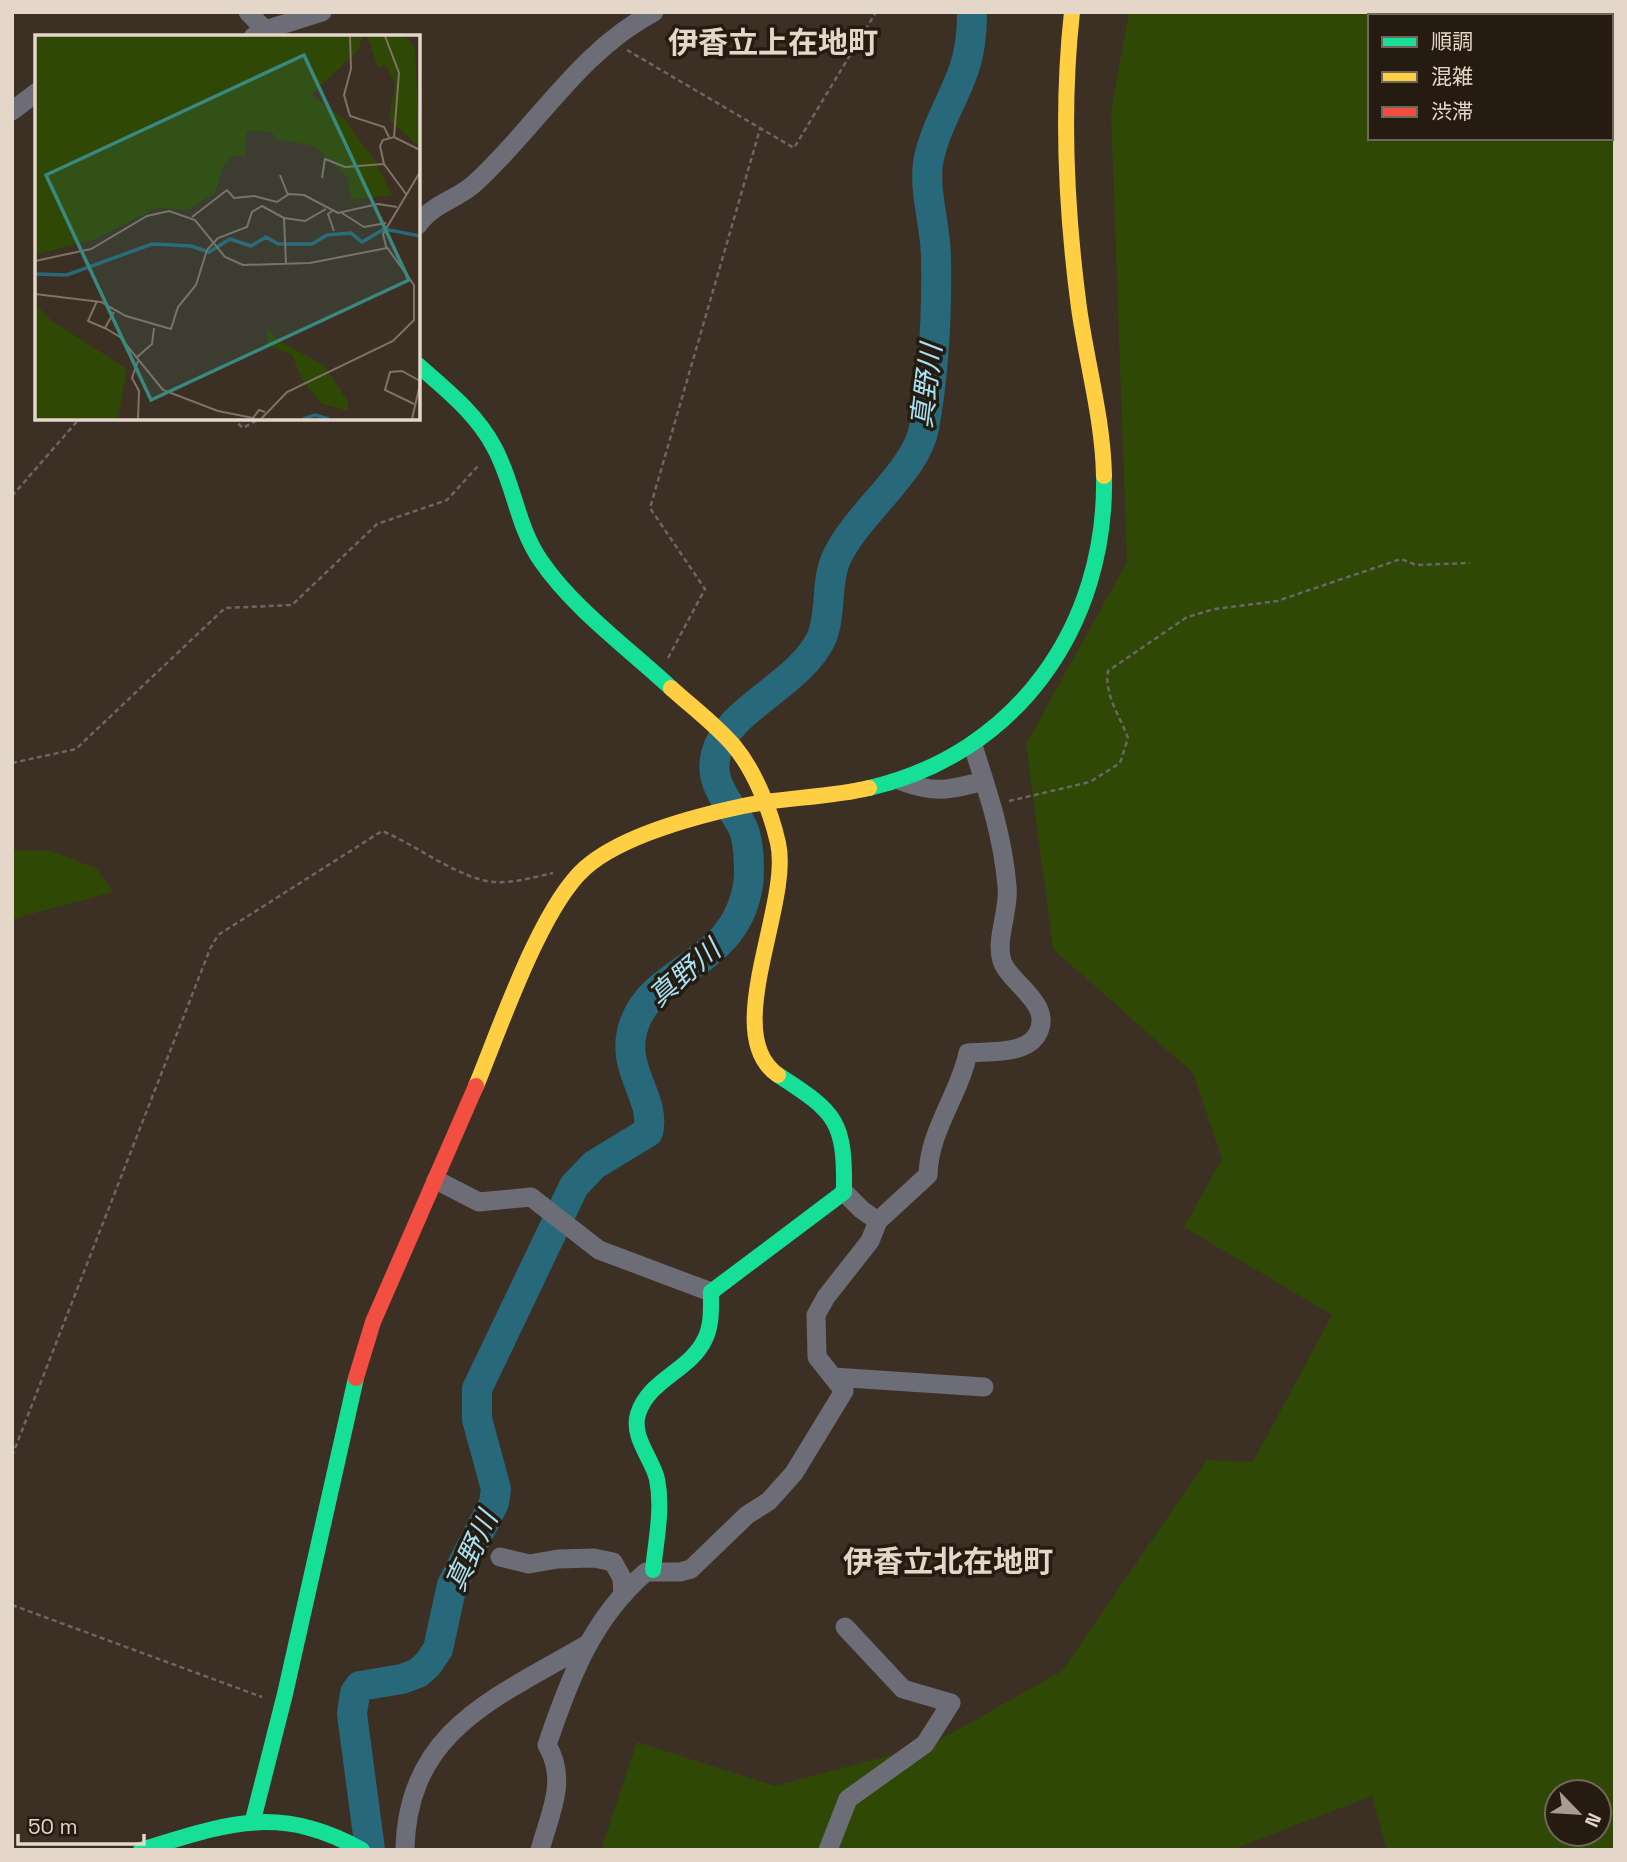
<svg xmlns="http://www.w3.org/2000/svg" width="1627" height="1862" viewBox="0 0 1627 1862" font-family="'Space Grotesk','Noto Sans JP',sans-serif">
<rect width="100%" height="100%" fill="#3c3024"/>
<g fill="#2f4805" fill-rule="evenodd">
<path d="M1129,12H1615V1850H1387L1372,1796L1231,1850H601L637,1742L775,1786L932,1744L1062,1671L1207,1460L1253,1462L1332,1315L1184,1227L1222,1159L1193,1073L1053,949L1026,744L1127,562L1111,111ZM1370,16H1611V138H1370ZM1557,1792H1599V1834H1557Z"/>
<polygon points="12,850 51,851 96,868 113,892 12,919"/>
</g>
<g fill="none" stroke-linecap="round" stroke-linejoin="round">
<path stroke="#27687a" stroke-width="30" d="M370,1850L352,1714L355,1693L360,1686L402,1679L418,1673L428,1664L438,1649L452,1585L494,1503L496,1489L477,1419V1389L574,1186L594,1165L648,1132C657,1097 617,1068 635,1022C657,965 735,966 748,885C750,871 749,841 743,828C731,803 708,785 716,754C726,710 799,685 821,639C832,615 825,584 836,559C856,514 916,472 924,428C934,373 937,314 936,258C936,227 924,193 928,163C934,129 953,101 964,69C970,52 972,30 972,12"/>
<g stroke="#6b6766" stroke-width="2.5" stroke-dasharray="5 3.5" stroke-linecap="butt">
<polyline points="627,50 794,148 876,12"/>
<polyline points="232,418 243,428 261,418"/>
<polyline points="12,496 80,418"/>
<polyline points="668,658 705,589 650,508 760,129"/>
<polyline points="12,763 76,749 225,608 292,605 377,524 447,500 478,466"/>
<path d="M1009,801L1090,782L1120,763L1128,738C1120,716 1104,695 1108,671L1187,617L1215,609L1277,601L1401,559L1416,565L1470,563"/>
<path d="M12,1456L210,949L218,935L382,831C416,845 446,870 482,880C504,886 531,878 553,873"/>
<polyline points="12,1605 262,1697"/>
</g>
<g stroke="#6c6d76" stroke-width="19">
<polyline points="248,12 265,30"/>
<polyline points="253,37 265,30 322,12"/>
<polyline points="12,111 37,92"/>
<path d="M418,225C432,204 456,200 474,184C536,128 578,52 654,12"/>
<path d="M901,781C935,794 950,790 984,781"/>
<polyline points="436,1180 479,1202 531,1197 599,1250 711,1292"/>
<polyline points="844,1192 862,1210 878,1221"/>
<polyline points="833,1377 984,1387"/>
<polyline points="500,1557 529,1564 558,1559 594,1558 613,1562 622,1578 623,1595"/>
<path d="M405,1850C407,1730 496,1698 586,1645"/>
<path d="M540,1850C550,1813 568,1780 547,1745C569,1680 592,1618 646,1572H680L691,1569L747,1515L769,1501L794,1473L844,1391L817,1357L816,1315L826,1297L870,1241L878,1221L928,1175C929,1130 959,1096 968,1053C989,1051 1027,1055 1038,1033C1053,1003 1010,984 1002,961C995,939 1010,909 1007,886C1003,837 988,792 973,746"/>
<polyline points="828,1850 848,1799 925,1744 951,1703 903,1689 845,1627"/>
</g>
<g stroke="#16e098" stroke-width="16">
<path d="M418,365C446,390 476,413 494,447C514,483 517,527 541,561C573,608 629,649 671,688"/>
<path d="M869,788C1016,754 1107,627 1104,476"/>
<path d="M653,1570C656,1540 663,1509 657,1479C652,1458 631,1437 638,1414C649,1379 690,1371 705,1339C712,1325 711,1308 711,1292L844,1192C845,1121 837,1113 778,1075"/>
<polyline points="253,1820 285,1694 356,1378"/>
<path d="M141,1850C227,1824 278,1803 362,1850"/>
</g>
<g stroke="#ffcf43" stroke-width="16">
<path d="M1072,12C1061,111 1066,210 1079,308C1087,364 1103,420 1104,476"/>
<path d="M671,688C692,707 716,725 734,746C755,771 771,812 778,843C792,904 719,1035 778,1075"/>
<path d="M476,1086C500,1028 541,907 585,868C621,836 696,816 743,806C784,797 827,798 869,788"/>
</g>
<polyline stroke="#f24e42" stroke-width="16" points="356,1378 373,1322 476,1086"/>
</g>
<g text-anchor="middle" stroke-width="7" stroke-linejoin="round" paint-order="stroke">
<g font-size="28" font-style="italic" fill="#a8e0f3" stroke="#251b10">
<text transform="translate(926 386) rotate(-83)" y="10">真野川</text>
<text transform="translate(684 973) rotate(-41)" y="10">真野川</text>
<text transform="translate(471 1551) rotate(-65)" y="10">真野川</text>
</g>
<g font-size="30" font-weight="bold" fill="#e4d6c8" stroke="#251b10">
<text x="773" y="53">伊香立上在地町</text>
<text x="948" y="1572">伊香立北在地町</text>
</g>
</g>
<g transform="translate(35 35)">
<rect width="385" height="385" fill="#3c3024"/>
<path d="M0,1H328L323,15L276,60L309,84L340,126L357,160L316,165L313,143L279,111L240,104L237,97L212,96L210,122L198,121L188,131L180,158L153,175L121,173L60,204L0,220ZM332,1H370L380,13L385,112L354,85L360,49L351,30L343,32ZM0,269L16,285L92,334L83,384H0ZM232,292L244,306L288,330L313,366V376L286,368L267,344L257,320L233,310Z" fill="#2f4805"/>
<path fill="none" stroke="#27687a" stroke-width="3.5" d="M0,239L32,240L117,209L156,211L174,217L195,204L216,211L231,202L243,209H277L292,200L316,198L327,207L349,194L385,201M268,384L280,380L294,384"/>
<path fill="none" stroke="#7f7266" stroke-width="2" d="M315,1L316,34L309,60L315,81L349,92L354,102M350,1L364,38L359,102M245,140L253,160M287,143L290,124L310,132L349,129M371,159L349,129L345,111L348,105L359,102L385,115M297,176L293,179L299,196M307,178L329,192L351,188M157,182L192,155L199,163L219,161L242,167L254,159L269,160L303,178L343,169L362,172M249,183L251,229M0,226L56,214L112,181L134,176L160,185L190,222L208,230L275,228L352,213M0,259L66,267L91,281L136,294L143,272L161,250L172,215L183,203L212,192L217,177L227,171L249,183L270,186L291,174M62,266L53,286L72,294M79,277L70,293L85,302L128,355L183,376L218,383L224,375L230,377M101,323L117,309L119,293M379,369L350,355L355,337L367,336L385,346M103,384L104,356L97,343L103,326M226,384L252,357L358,306L379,285V250L351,211L348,199L385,137M377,384L385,349"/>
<path fill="#3a8980" fill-opacity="0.15" stroke="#3a8980" stroke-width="3.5" d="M269,20L374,245L116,365L11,140Z"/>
<rect width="385" height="385" fill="none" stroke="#e4d6c8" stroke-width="3.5"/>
</g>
<rect width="1627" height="1862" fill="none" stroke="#e4d6c8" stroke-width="28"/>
<rect x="1368" y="14" width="245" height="126" fill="#251b10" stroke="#71665a" stroke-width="2"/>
<rect x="1382" y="37" width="35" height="10" fill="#16e098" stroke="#71665a" stroke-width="2"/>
<text x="1431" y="49" font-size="21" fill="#e4d6c8">順調</text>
<rect x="1382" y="72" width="35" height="10" fill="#ffcf43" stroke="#71665a" stroke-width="2"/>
<text x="1431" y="84" font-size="21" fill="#e4d6c8">混雑</text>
<rect x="1382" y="107" width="35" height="10" fill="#f24e42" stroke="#71665a" stroke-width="2"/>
<text x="1431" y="119" font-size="21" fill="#e4d6c8">渋滞</text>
<g transform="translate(1578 1813) rotate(115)"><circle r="33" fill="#251b10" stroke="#71665a" stroke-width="2"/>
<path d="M0-5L12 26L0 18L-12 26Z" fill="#a99c8f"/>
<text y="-10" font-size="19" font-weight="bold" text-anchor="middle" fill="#e4d6c8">N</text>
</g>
<path d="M18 1834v10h126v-10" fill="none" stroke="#e4d6c8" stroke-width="3.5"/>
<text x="28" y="1834" font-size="21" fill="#e4d6c8" stroke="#251b10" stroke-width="5" paint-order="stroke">50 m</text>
</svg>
